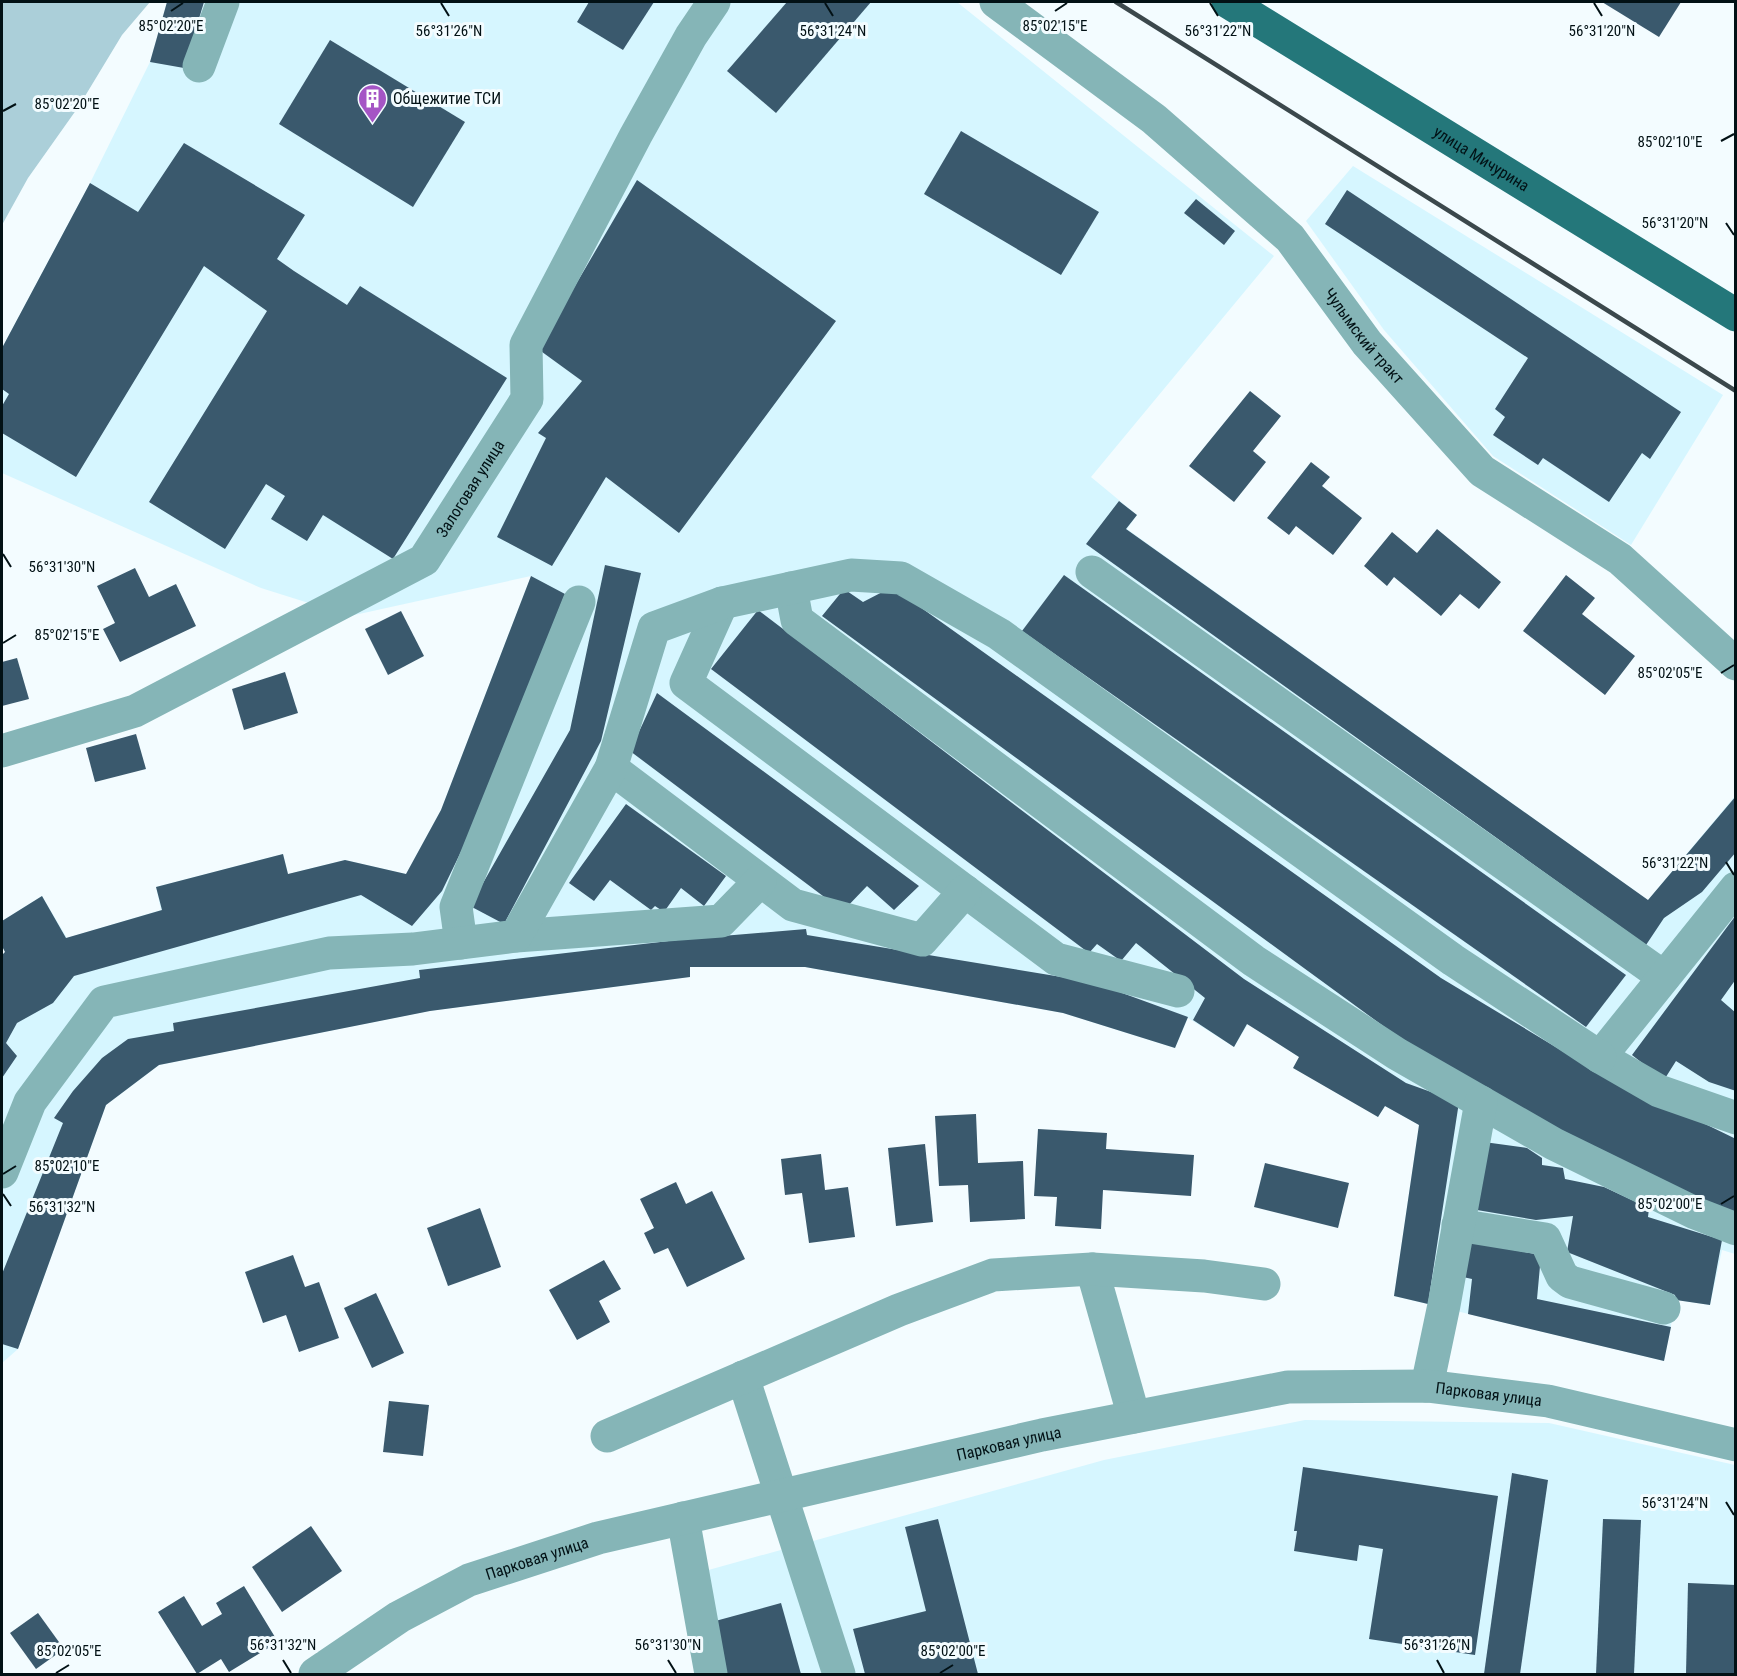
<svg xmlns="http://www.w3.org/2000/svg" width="1737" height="1676" viewBox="0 0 1737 1676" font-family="'Roboto Condensed',sans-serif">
<rect width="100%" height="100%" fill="#f3fcff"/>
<g fill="#d6f6ff">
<polygon points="167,2 957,2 1274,256 1091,477 1137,515 1127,529 1648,900 1735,796 1735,1254 1722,1250 1710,1305 1676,1300 1664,1361 1394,1296 1419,1125 1385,1106 1378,1117 1299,1057 1248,1024 1234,1047 1188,1018 1175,1048 1063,1013 805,967 690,967 690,977 429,1011 159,1065 106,1105 18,1349 2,1363 2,955 5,952 2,946 2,921 42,896 67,938 161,910 156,887 283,854 288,874 345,860 406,874 441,810 531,576 350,616 261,588 2,473 2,348 90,183 150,62"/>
<polygon points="1353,166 1723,395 1631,545 1493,456 1384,330 1306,221"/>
<polygon points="1305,1420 1549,1423 1735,1465 1735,1674 701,1674 687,1576 1104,1460"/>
</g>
<polygon fill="#abcfd9" points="2,2 150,2 122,35 79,106 28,178 2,225"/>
<g fill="#3a596d">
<polygon points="167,2 204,2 184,68 150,62"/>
<polygon points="589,2 654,2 623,50 577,22"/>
<polygon points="787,2 871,2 776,113 727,71"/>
<polygon points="1602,2 1681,2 1659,37"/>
<polygon points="330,40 465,122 413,207 279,124"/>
<polygon points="961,131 1099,212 1061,275 924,194"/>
<polygon points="184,143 305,215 277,259 294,271 347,305 360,286 507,378 393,559 323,515 307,541 271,519 285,496 266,484 225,549 149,502 267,311 204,266 76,477 2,433 2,406 9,394 2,389 2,348 90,183 138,212"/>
<polygon points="637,180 836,321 679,533 606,477 552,566 497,537 546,438 538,433 582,381 538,349"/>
<polygon points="1347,190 1681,412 1650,459 1642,453 1609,502 1543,458 1538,465 1493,435 1505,417 1495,409 1528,358 1325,224"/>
<polygon points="1196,199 1235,231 1224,245 1184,213"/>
<polygon points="1250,391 1281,416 1253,451 1266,462 1234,502 1189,466"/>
<polygon points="1311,462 1330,477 1322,486 1362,518 1333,555 1296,526 1289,535 1267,518"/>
<polygon points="1119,501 1137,515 1126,529 1648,900 1736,796 1736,852 1702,892 1664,918 1646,945 1086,544"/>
<polygon points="1437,529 1501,582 1479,609 1460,594 1441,616 1394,577 1387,586 1364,566 1392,532 1417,553"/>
<polygon points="605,565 641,573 601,741 504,924 470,906 570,730"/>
<polygon points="135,568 149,597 176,584 196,626 120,662 103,629 115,623 97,586"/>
<polygon points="1064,575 1626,975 1586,1027 1022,631"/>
<polygon points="1566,575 1595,598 1582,614 1635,656 1605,695 1523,631"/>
<polygon points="531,576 565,594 472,829 442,891 412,926 361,895 74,976 53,1003 17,1023 6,1043 17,1056 2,1078 2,955 5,952 2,946 2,921 42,896 66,938 162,910 156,887 283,854 288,874 345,860 406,874 441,810"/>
<polygon points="892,587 1441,978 1594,1070 1736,1139 1736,1213 1702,1200 1560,1131 1401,1039 822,616 844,589 863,602"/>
<polygon points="758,610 1244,979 1406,1083 1459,1102 1428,1304 1394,1296 1419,1125 1385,1106 1378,1117 1293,1068 1299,1057 1247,1024 1234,1047 1193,1020 1205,998 1136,943 1121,961 1097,944 1089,953 711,669"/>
<polygon points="401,611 424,656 388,675 365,629"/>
<polygon points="17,658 29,699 2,706 2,662"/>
<polygon points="285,672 298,713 244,730 232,689"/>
<polygon points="657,693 919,886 894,910 867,886 843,911 630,751"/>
<polygon points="136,734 146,769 95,782 86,748"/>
<polygon points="626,804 726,876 704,906 681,888 664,912 655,906 651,910 610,880 594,901 569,883"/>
<polygon points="1736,915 1736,979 1721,1000 1736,1013 1736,1091 1709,1082 1676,1061 1664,1080 1632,1055"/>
<polygon points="806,929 807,935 1092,982 1188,1017 1175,1048 1063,1013 805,967 690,967 690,977 430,1011 159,1065 106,1105 18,1349 2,1344 2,1274 63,1123 54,1118 73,1091 102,1058 128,1039 174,1031 173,1023 420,978 419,970 686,939"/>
<polygon points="976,1114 978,1163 1023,1161 1025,1219 970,1222 968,1185 939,1186 935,1116"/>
<polygon points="1038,1129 1107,1133 1106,1149 1194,1155 1191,1196 1103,1190 1101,1229 1055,1226 1057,1197 1034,1196"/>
<polygon points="1484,1142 1527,1148 1542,1158 1542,1165 1563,1168 1565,1179 1604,1187 1649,1208 1648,1217 1722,1240 1710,1305 1676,1300 1675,1295 1567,1252 1573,1216 1536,1220 1477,1210"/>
<polygon points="925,1144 933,1222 896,1226 888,1148"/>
<polygon points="821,1154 825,1190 848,1187 855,1237 809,1243 802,1193 785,1195 781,1159"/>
<polygon points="1265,1163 1349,1183 1338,1228 1254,1207"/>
<polygon points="676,1182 686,1204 712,1191 745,1259 687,1287 668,1248 654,1254 644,1233 654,1228 640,1199"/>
<polygon points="480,1208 501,1267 448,1286 427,1228"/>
<polygon points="1469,1242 1541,1255 1537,1299 1671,1327 1664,1361 1468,1314 1472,1279 1463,1277"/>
<polygon points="293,1255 305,1287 319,1282 339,1338 299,1352 286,1315 263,1323 245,1272"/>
<polygon points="604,1260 621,1289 599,1301 610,1322 577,1340 549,1290"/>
<polygon points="376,1293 404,1353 372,1368 344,1308"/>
<polygon points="389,1401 429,1405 423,1456 383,1452"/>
<polygon points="1303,1467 1498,1496 1475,1655 1369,1639 1383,1549 1359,1545 1357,1561 1294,1551 1297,1531 1294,1531"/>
<polygon points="1512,1473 1548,1480 1520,1674 1484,1674"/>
<polygon points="938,1519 978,1674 865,1674 853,1629 926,1611 905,1527"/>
<polygon points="1603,1519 1641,1520 1634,1674 1596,1674"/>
<polygon points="311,1526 342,1571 282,1612 252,1567"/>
<polygon points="1688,1583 1736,1585 1736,1674 1686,1674"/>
<polygon points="244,1586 278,1642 229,1672 221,1659 197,1674 158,1612 184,1596 202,1626 222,1614 216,1603"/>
<polygon points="781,1603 801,1674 722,1674 708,1623"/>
<polygon points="38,1613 64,1649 36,1669 10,1633"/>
</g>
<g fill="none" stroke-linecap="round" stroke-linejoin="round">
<g stroke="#85b5b7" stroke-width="33">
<path id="s1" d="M996,2L1154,119L1290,238L1367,343L1482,471L1620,559L1736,664"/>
<polyline points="199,66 223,2"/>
<polyline points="1092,572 1664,977"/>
<polyline points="791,588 797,620 1254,961 1397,1054 1554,1144 1695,1213 1736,1229"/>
<polyline points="722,603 686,683 1056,959 1178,991"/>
<path id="s2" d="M2,751L135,711L424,560L527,399L526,345L636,135L691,36L714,2"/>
<polyline points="611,768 793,905 922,940 965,891"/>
<polyline points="1736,888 1600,1057 1659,1091 1736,1118"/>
<polyline points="516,936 721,921 760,881"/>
<polyline points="461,943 456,907 579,602"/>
<polyline points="2,1172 30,1102 104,1002 329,953 413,949 516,936 611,768 654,628 722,603 851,575 901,578 999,634 1453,960 1600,1057"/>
<polyline points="1458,1225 1545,1239 1562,1276 1570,1282 1664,1308"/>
<polyline points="1092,1269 1134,1417"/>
<polyline points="743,1377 839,1674"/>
<polyline points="1427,1386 1444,1305 1481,1102"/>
<polyline points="607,1436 899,1310 993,1275 1092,1269 1204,1276 1264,1284"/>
<polyline points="683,1518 711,1674"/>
<path id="s3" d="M315,1674L399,1617L469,1580L598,1538L1042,1435L1288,1387L1427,1386L1548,1401L1736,1445"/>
</g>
<path stroke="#24777a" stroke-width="33" id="s4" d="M1228,2L1736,315"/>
<polyline stroke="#3b484c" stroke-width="4.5" points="1116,2 1736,391"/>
</g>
<path fill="none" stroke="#021115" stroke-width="2" d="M441,3L449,16M825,3L833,16M1210,3L1218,16M1594,3L1602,16M171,11L183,3M1055,11L1067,3M3,111L16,104M1721,141L1734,134M1726,223L1734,235M3,554L11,567M3,643L16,635M1721,673L1734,665M1726,862L1734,875M3,1174L16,1166M3,1194L11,1206M1721,1204L1734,1196M1726,1502L1734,1515M283,1660L291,1673M668,1660L676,1673M1437,1660L1444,1673M56,1673L69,1665M940,1673L953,1665"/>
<defs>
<symbol id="building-pin" viewBox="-11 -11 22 30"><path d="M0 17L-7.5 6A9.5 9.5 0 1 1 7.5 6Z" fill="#a555c5" stroke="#f3fcff"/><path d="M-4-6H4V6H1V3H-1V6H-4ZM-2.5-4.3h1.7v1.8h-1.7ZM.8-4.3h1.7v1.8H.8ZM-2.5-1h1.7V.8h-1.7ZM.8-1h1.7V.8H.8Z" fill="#fff"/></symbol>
</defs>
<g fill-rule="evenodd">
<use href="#building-pin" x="356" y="82" width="33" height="45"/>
</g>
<g text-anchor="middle" stroke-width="6" stroke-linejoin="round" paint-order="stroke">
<g font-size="16" fill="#021115" stroke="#f3fcff" text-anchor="start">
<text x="393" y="104">Общежитие ТСИ</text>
</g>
<g font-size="16" fill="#021115" stroke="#f3fcff">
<text dy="6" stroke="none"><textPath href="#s4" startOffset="298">улица Мичурина</textPath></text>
<text dy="6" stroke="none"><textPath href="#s1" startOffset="500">Чулымский тракт</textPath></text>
<text dy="6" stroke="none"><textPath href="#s2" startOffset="550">Залоговая улица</textPath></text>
<text dy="6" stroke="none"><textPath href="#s3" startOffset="1224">Парковая улица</textPath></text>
<text dy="6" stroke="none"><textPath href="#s3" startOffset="738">Парковая улица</textPath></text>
<text dy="6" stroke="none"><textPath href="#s3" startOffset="252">Парковая улица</textPath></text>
</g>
</g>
<g font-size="15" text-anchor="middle" fill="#021115" stroke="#f3fcff" stroke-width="6" stroke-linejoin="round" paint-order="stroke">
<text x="171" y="31">85°02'20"E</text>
<text x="1055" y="31">85°02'15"E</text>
<text x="449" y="36">56°31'26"N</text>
<text x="833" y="36">56°31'24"N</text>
<text x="1218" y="36">56°31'22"N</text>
<text x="1602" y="36">56°31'20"N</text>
<text x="67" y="109">85°02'20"E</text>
<text x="1670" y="147">85°02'10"E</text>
<text x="1675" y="228">56°31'20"N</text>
<text x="62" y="572">56°31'30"N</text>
<text x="67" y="640">85°02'15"E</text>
<text x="1670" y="678">85°02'05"E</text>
<text x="1675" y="868">56°31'22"N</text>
<text x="67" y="1171">85°02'10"E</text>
<text x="1670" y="1209">85°02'00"E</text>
<text x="62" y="1212">56°31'32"N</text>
<text x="1675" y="1508">56°31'24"N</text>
<text x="283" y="1650">56°31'32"N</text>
<text x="668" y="1650">56°31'30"N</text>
<text x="1437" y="1650">56°31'26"N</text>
<text x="69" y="1656">85°02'05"E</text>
<text x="953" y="1656">85°02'00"E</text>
</g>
<rect width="1737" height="1676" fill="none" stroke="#021115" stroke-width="6"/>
</svg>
